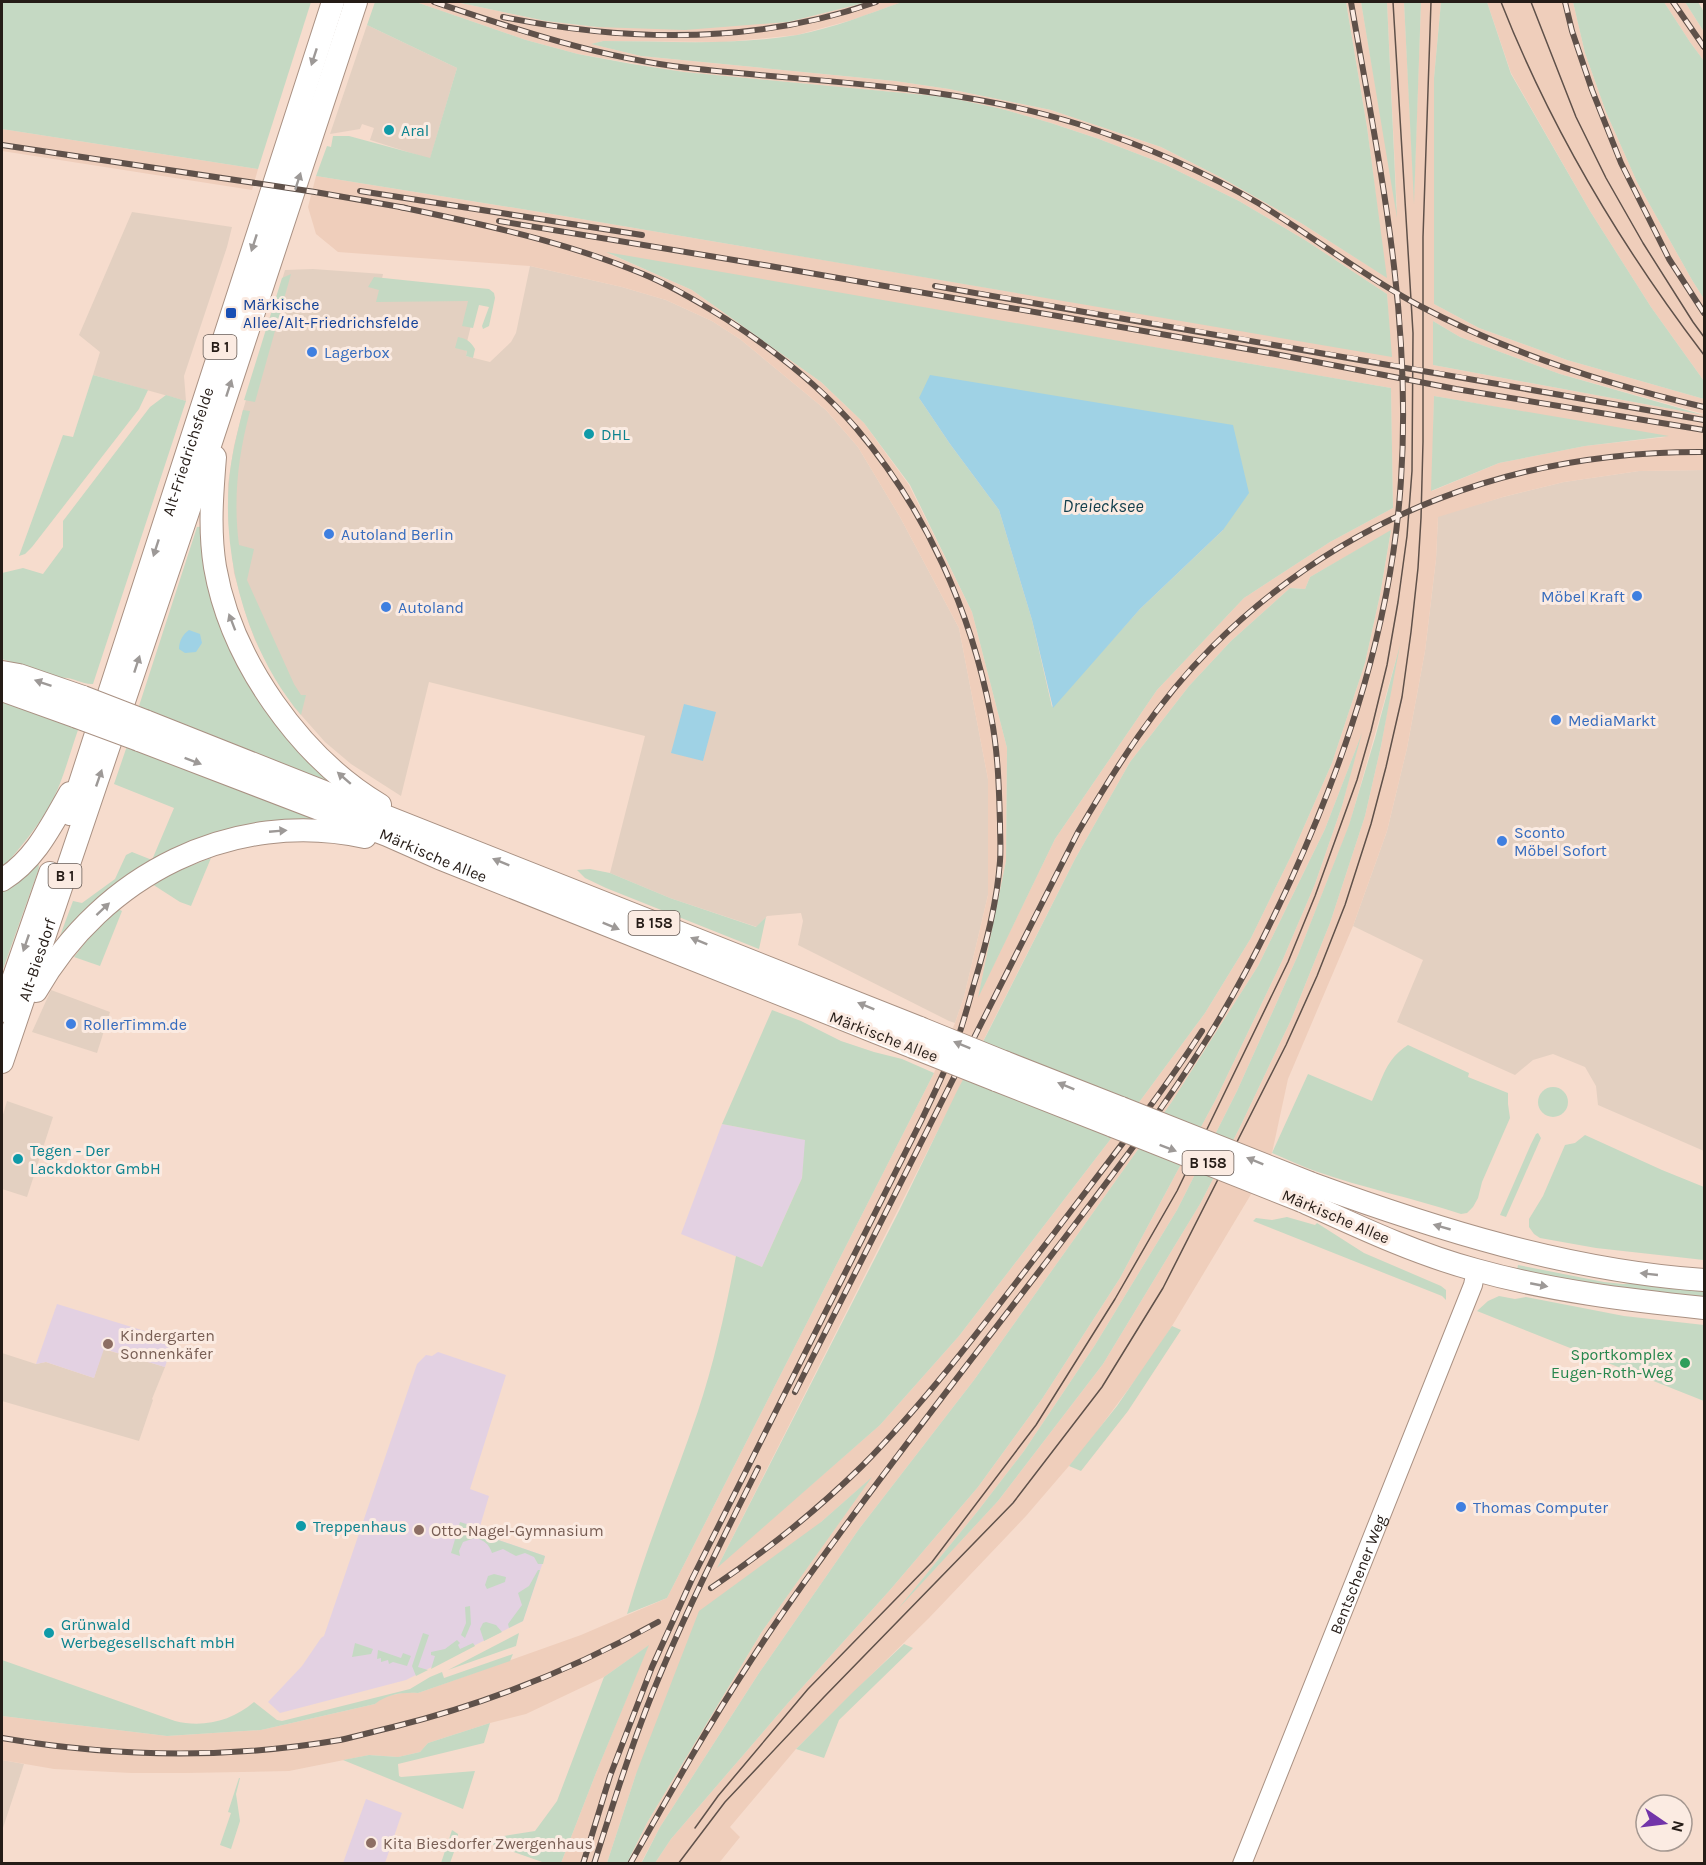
<svg xmlns="http://www.w3.org/2000/svg" width="1706" height="1865" viewBox="0 0 1706 1865" font-family="Karla,sans-serif">
<rect width="100%" height="100%" fill="#f6dccd"/>
<g fill="#e3d0c1">
<polygon points="367,25 457,68 430,159 370,140 374,128 362,124 360,129 330,134"/>
<polygon points="132,212 232,227 227,247 184,376 186,401 93,375 100,352 79,335"/>
<polygon points="530,266 622,287 666,300 712,321 740,339 826,410 858,447 900,517 959,628 988,779 988,895 964,997 955,1023 949,1021 798,945 803,921 801,913 767,916 757,927 670,898 610,873 645,736 429,682 401,796 351,764 325,742 294,707 270,669 255,640 247,618 234,573 228,517 228,484 234,446 243,410 285,270 313,269 383,274 377,301 477,301 465,350 467,351 466,356 490,362 511,342 516,333"/>
<polygon points="1704,470 1704,1151 1598,1105 1596,1086 1585,1067 1553,1054 1533,1060 1515,1075 1397,1022 1423,960 1353,926 1387,831 1407,748 1425,651 1436,559 1438,516 1503,497 1564,482 1639,471"/>
<polygon points="51,990 110,1012 97,1053 32,1032"/>
<polygon points="7,1101 53,1117 27,1197 2,1189 2,1118"/>
<polygon points="103,1349 165,1367 152,1399 153,1400 139,1441 2,1401 2,1353 36,1364 46,1362 94,1378"/>
<polygon points="2,1760 24,1764 2,1831"/>
</g>
<g fill="#efcebb" fill-rule="evenodd">
<path d="M416,2H456L546,21L597,27L788,22L868,2H902L852,20L797,35L725,42L603,41L592,44L641,56L895,81L949,89L1051,110L1161,147L1222,178L1301,223L1386,277L1367,127L1346,2H1361L1397,211L1387,2H1404L1414,194L1421,2H1441L1434,78V304L1479,328L1567,360L1704,399V414L1560,374L1460,337L1433,321V365L1704,415V470L1639,471L1564,482L1503,497L1438,517L1436,559L1425,651L1407,748L1387,831L1353,926L1288,1079L1272,1153L1250,1196L1172,1326L1150,1360L1087,1445L1026,1516L929,1618L796,1749L730,1827L740,1837L719,1863H655L671,1839L788,1703L890,1590L978,1487L1042,1399L1120,1278L1216,1099L1283,959L1315,884L1342,806L1359,741L1325,829L1258,966L1171,1103L974,1380L859,1529L759,1673L660,1827L641,1863H627L648,1821L761,1633L870,1479L821,1522L636,1774L607,1863H561L596,1773L648,1646L604,1677L526,1714L490,1723L428,1743L420,1752L398,1757L369,1755L289,1771L186,1773H131L54,1769L2,1760V1716L167,1736L261,1730L375,1704L383,1697L407,1692L418,1693L581,1635L667,1598L934,1073L955,1023L964,997L988,895V779L959,628L900,517L858,447L826,410L740,339L712,321L666,300L622,287L530,266L338,252L316,234L308,207L316,176L540,212L1391,356L1387,294L1305,240L1239,201L1164,164L1099,139L1051,123L1002,109L946,97L684,72L578,54L526,40ZM610,254L1391,388L1393,508L1330,542L1244,598L1157,690L1055,839L979,995L1006,861L1007,748L972,612L909,485L864,423L821,382L692,290ZM1434,396L1666,437L1585,446L1499,463L1432,491ZM1391,531L1380,595L1365,663L1332,763L1292,854L1251,938L1205,1013L1143,1097L959,1336L880,1425L718,1566L1075,859L1130,762L1189,686L1231,641L1290,588L1305,589L1310,577ZM1397,656L1381,746L1365,816L1330,923L1291,1020L1239,1129L1200,1204L1103,1364L998,1501L903,1603L977,1512L1024,1451L1095,1345L1177,1210L1237,1091L1298,955L1349,826Z"/>
<polygon points="1487,2 1573,2 1585,53 1606,112 1637,182 1692,280 1704,299 1704,381 1651,307 1590,211 1511,73"/>
<polygon points="1664,2 1685,2 1704,32 1704,61 1690,42"/>
<polygon points="2,129 258,169 252,190 2,151"/>
</g>
<g fill="#e3d1e2">
<polygon points="722,1124 806,1140 802,1178 762,1267 681,1234"/>
<polygon points="57,1304 174,1340 165,1367 104,1349 94,1378 46,1362 36,1364"/>
<polygon points="438,1352 506,1375 470,1489 489,1496 478,1533 545,1556 523,1621 406,1680 280,1713 268,1702 302,1666 321,1638 324,1636 417,1364 426,1355 432,1356"/>
<polygon points="366,1799 402,1813 385,1863 343,1863"/>
</g>
<g fill="#c5d9c3" fill-rule="evenodd">
<polygon points="2,2 311,2 258,169 2,129"/>
<polygon points="375,2 416,2 526,40 578,54 632,64 684,72 946,97 1002,109 1051,123 1099,139 1164,164 1239,201 1305,240 1387,294 1392,357 540,212 316,176 327,146 331,147 333,136 349,136 430,158 457,68 367,25"/>
<polygon points="456,2 868,2 788,22 685,30 597,27 546,21"/>
<path d="M902,2H1346L1367,127L1387,278L1301,223L1222,178L1161,147L1051,110L949,89L895,81L641,56L591,44L603,41C667,41 733,46 797,35C833,28 868,14 902,2Z"/>
<polygon points="1361,2 1387,2 1397,218"/>
<polygon points="1404,2 1421,2 1414,204"/>
<polygon points="1441,2 1487,2 1511,74 1590,211 1651,307 1704,381 1704,399 1567,360 1479,328 1434,304 1434,78"/>
<polygon points="1573,2 1664,2 1690,42 1704,61 1704,299 1692,280 1637,182 1606,112 1585,53"/>
<polygon points="1685,2 1698,2 1704,12 1704,32"/>
<path d="M606,252L1391,388L1393,508L1330,542L1244,598L1157,690L1055,839L978,998L1006,861L1007,748L972,612L910,485L864,423L821,382L692,290ZM919,398L1223,530L1140,609L1052,707L1032,620L999,510L950,444Z"/>
<polygon points="291,274 255,402 244,400 282,278"/>
<polygon points="374,277 489,289 494,293 495,298 489,326 483,329 482,326 489,307 479,305 473,328 462,326 468,301 376,302 379,290 368,287"/>
<polygon points="1433,321 1460,337 1560,374 1704,415 1433,365"/>
<path d="M458,337C467,339 470,341 475,349L473,358L466,356L467,351L455,348Z"/>
<polygon points="93,375 148,390 139,409 32,547 25,554 19,556 63,435 73,437"/>
<path d="M166,395L186,401L93,684C82,685 72,676 61,678L2,659V573L23,568L43,574L63,547V521L150,407Z"/>
<polygon points="1434,396 1669,436 1585,446 1499,463 1431,491"/>
<path d="M243,410L250,411C238,456 233,499 239,545L254,549L247,580L294,684L301,695H306L301,715C249,654 222,561 229,482C231,457 237,434 243,410Z"/>
<polygon points="206,526 214,593 343,791 139,706 197,527"/>
<polygon points="1391,530 1380,595 1365,663 1332,763 1292,854 1251,938 1205,1013 1143,1097 959,1336 880,1425 717,1568 899,1211 957,1091 987,1034 1075,859 1130,762 1189,686 1231,641 1290,588 1305,589 1310,577"/>
<polygon points="1400,645 1381,746 1365,816 1330,923 1291,1020 1239,1129 1200,1204 1103,1364 998,1501 897,1610 977,1512 1024,1451 1095,1345 1177,1210 1237,1091 1298,955 1349,825 1375,738"/>
<path d="M2,697L74,726L78,730C69,755 63,782 50,805C37,828 19,849 2,869Z"/>
<polygon points="1362,733 1342,806 1315,884 1283,959 1216,1099 1120,1278 1042,1399 978,1487 890,1590 788,1703 671,1839 655,1863 641,1864 660,1827 759,1673 859,1529 974,1380 1171,1103 1258,966 1325,829"/>
<polygon points="127,746 323,822 256,825 63,937 60,936 73,901 82,903 115,879 126,855 132,852 152,860 174,808 114,784"/>
<polygon points="211,858 191,906 180,902 152,884 182,869"/>
<polygon points="36,861 39,866 38,871 2,972 2,891"/>
<polygon points="590,869 610,873 670,898 756,927 766,917 759,949 606,888 585,878 577,870"/>
<polygon points="118,909 122,911 100,966 74,957 96,929"/>
<path d="M772,1010L801,1021L841,1041L874,1052L902,1059L934,1073L667,1598L627,1614C647,1545 675,1479 698,1411C715,1360 726,1308 736,1256L762,1267L802,1178L805,1140L722,1124Z"/>
<path d="M1408,1045L1469,1073L1468,1077L1508,1093V1104L1510,1118L1482,1182L1478,1198L1473,1207L1467,1213L1461,1214C1413,1198 1363,1188 1315,1171C1301,1166 1287,1159 1272,1153L1308,1074L1372,1101C1383,1078 1385,1060 1408,1045Z"/>
<circle cx="1553" cy="1102" r="15"/>
<polygon points="1538,1133 1541,1138 1506,1217 1500,1215 1531,1144 1536,1134"/>
<polygon points="1585,1135 1662,1170 1704,1187 1704,1260 1596,1248 1540,1238 1534,1234 1529,1227 1529,1219 1543,1196 1565,1145 1575,1143"/>
<polygon points="1287,1217 1315,1225 1317,1223 1364,1253 1441,1286 1446,1290 1446,1300 1442,1296 1253,1221 1256,1218 1272,1220"/>
<polygon points="1518,1265 1604,1282 1623,1284 1641,1282 1704,1287 1704,1297 1601,1286 1517,1270"/>
<polygon points="1499,1296 1515,1299 1526,1297 1624,1316 1704,1325 1704,1401 1477,1311 1488,1301"/>
<polygon points="1172,1326 1181,1330 1128,1411 1081,1471 1069,1466 1117,1406"/>
<polygon points="872,1477 761,1633 648,1821 627,1863 607,1863 636,1774 699,1611 821,1522"/>
<path d="M460,1522L479,1528L478,1533L545,1556L543,1564H538L534,1557L525,1553L516,1556L503,1549L492,1553C489,1544 484,1540 475,1538L463,1542L459,1551L460,1556L451,1553Z"/>
<polygon points="538,1570 540,1570 523,1621 509,1628 508,1624 522,1605 518,1593 529,1586"/>
<polygon points="494,1574 506,1577 505,1582 487,1589 485,1585 488,1576"/>
<polygon points="470,1606 471,1624 465,1638 461,1635 466,1623 465,1607"/>
<polygon points="486,1622 496,1625 502,1632 484,1641 480,1629 483,1623"/>
<polygon points="423,1633 429,1635 418,1667 428,1670 416,1676 412,1666"/>
<polygon points="519,1633 516,1646 448,1670"/>
<polygon points="457,1640 460,1643 458,1645 460,1649 473,1643 475,1646 431,1669 435,1656 431,1655 431,1652 445,1649"/>
<polygon points="355,1643 373,1649 371,1654 352,1657"/>
<polygon points="904,1644 913,1648 839,1720 824,1758 796,1749 852,1693"/>
<polygon points="649,1645 596,1773 561,1863 545,1863 479,1840 535,1831 557,1801 604,1677"/>
<polygon points="378,1650 401,1658 403,1653 411,1656 407,1666 393,1662 389,1664 388,1660 381,1662 381,1658 377,1659"/>
<path d="M513,1654L510,1661L418,1693C403,1692 387,1694 375,1704L261,1730L167,1736L2,1716V1660L175,1721C203,1728 232,1721 254,1702L277,1720L282,1721L410,1689L430,1677L442,1672L444,1678Z"/>
<polygon points="490,1723 484,1743 398,1764 399,1776 401,1777 475,1771 463,1809 343,1760 369,1755 398,1757 420,1752 428,1743"/>
<polygon points="239,1778 240,1778 236,1794 240,1821 231,1849 220,1845 231,1813 228,1812"/>
<polygon points="452,1830 458,1834 458,1841 450,1863 441,1863"/>
</g>
<g fill="#9fd2e5">
<polygon points="930,375 1233,425 1249,493 1223,530 1140,609 1053,708 1032,620 999,510 950,444 919,398"/>
<path d="M189,630L200,634L202,643L196,652L185,653L179,649C179,641 183,634 189,630Z"/>
<polygon points="684,704 716,712 703,761 671,753"/>
</g>
<g fill="none" stroke-linecap="round" stroke-linejoin="round">
<defs>
<g id="tertiary">
<path id="s1" d="M1242,1864L1473,1285L1476,1270"/>
</g>
<g id="primary">
<path d="M215,457C212,494 209,530 215,567C231,660 300,757 380,805"/>
<polyline points="2,672 19,675 83,697"/>
<polyline points="2,690 77,717"/>
<polyline points="145,721 920,1028"/>
<path id="s2" d="M139,740L387,835L439,858L913,1047"/>
<path id="s3" d="M70,814L333,2"/>
<path d="M2,880C35,860 51,826 70,793"/>
<path d="M36,991C102,875 233,808 365,837"/>
<polyline points="2,1011 50,873"/>
<path id="s4" d="M2,1062L187,515L356,2"/>
<polyline points="1004,1062 1121,1108"/>
<polyline points="996,1080 1113,1126"/>
<path d="M1310,1183C1436,1229 1569,1271 1704,1280"/>
<path d="M1302,1201C1359,1227 1416,1254 1476,1270C1551,1291 1627,1300 1704,1308"/>
</g>
</defs>
<use href="#tertiary" stroke="#a99183" stroke-width="20"/>
<use href="#primary" stroke="#a99183" stroke-width="24"/>
<use href="#tertiary" stroke="#fff" stroke-width="18"/>
<use href="#primary" stroke="#fff" stroke-width="22"/>
<g stroke="#5f514a" stroke-width="1.5">
<path d="M1501,2C1551,129 1621,246 1704,355"/>
<polyline points="1531,2 1576,117 1606,178 1643,243 1693,322 1704,337"/>
<polyline points="695,1828 718,1796 808,1689 932,1562 1036,1425 1115,1299 1177,1191 1288,962 1315,896 1357,780 1371,731 1387,665 1398,602 1407,536 1412,471 1413,333 1393,2"/>
<polyline points="678,1864 725,1802 824,1697 1013,1503 1102,1387 1163,1288 1286,1045 1317,976 1345,905 1371,824 1386,767 1402,697 1411,632 1418,568 1421,518 1423,442 1423,237 1431,2"/>
</g>
<defs>
<g id="rail">
<path d="M434,2C518,30 601,58 689,68C820,83 951,84 1078,124C1139,144 1202,170 1258,203C1312,236 1362,275 1418,305C1508,353 1605,384 1704,407"/>
<polyline points="1565,2 1572,31 1592,90 1621,163 1669,259 1704,313"/>
<polyline points="1673,2 1704,47"/>
<path d="M503,17C627,42 755,45 876,2"/>
<polyline points="2,145 315,192 406,208"/>
<polyline points="360,191 642,235"/>
<path d="M400,207C482,224 566,242 643,274C672,286 700,303 726,319C774,350 819,385 856,428C926,510 971,611 991,716C998,751 999,788 1000,823C1000,835 1001,848 1000,861C997,903 986,944 974,984C967,1008 961,1033 951,1056C942,1077 932,1098 922,1119L692,1579L652,1667L610,1776L583,1864"/>
<polyline points="499,221 764,265 1270,353 1456,389 1704,430"/>
<path d="M935,286C1192,329 1448,375 1704,420"/>
<path d="M795,1392L1078,832C1116,767 1157,702 1211,648C1345,514 1516,451 1704,452"/>
<path d="M711,1588C765,1552 815,1512 862,1466C933,1394 993,1312 1055,1232C1105,1166 1157,1101 1202,1031"/>
<path d="M2,1738C113,1757 229,1759 340,1740C358,1736 376,1731 393,1727C486,1704 574,1669 658,1622"/>
<path d="M594,1864C615,1798 635,1733 662,1670C691,1601 725,1534 758,1468"/>
<path d="M630,1864C668,1797 706,1729 748,1665C776,1621 807,1578 838,1536C910,1437 986,1341 1060,1244C1111,1177 1162,1111 1207,1039C1238,989 1265,936 1290,882C1348,754 1392,621 1401,480C1412,314 1379,163 1351,2"/>
</g>
</defs>
<use href="#rail" stroke="#5f514a" stroke-width="6"/>
<use href="#rail" stroke="#fbebe2" stroke-width="4" stroke-dasharray="11" stroke-linecap="butt"/>
<defs>
<g id="primary-bridge">
<polyline points="83,697 145,721"/>
<polyline points="77,717 139,740"/>
<polyline points="920,1028 1004,1062"/>
<polyline points="913,1047 996,1080"/>
<polyline points="1121,1108 1310,1183"/>
<polyline points="1113,1126 1302,1201"/>
</g>
</defs>
<use href="#primary-bridge" stroke="#a99183" stroke-width="24" stroke-linecap="butt"/>
<use href="#primary-bridge" stroke="#fff" stroke-width="22"/>
</g>
<defs><path id="oneway-solid" d="M-6-.8H1V-3.2L6.5 0L1 3.2V.8H-6Z" transform="scale(1.5)"/></defs>
<g fill="#9d9997">
<use href="#oneway-solid" transform="translate(314 57) rotate(108)"/>
<use href="#oneway-solid" transform="translate(298 181) rotate(-72)"/>
<use href="#oneway-solid" transform="translate(254 243) rotate(108)"/>
<use href="#oneway-solid" transform="translate(229 388) rotate(-72)"/>
<use href="#oneway-solid" transform="translate(156 548) rotate(108)"/>
<use href="#oneway-solid" transform="translate(232 622) rotate(-111)"/>
<use href="#oneway-solid" transform="translate(137 664) rotate(-72)"/>
<use href="#oneway-solid" transform="translate(43 683) rotate(-161)"/>
<use href="#oneway-solid" transform="translate(193 761) rotate(21)"/>
<use href="#oneway-solid" transform="translate(99 778) rotate(-71)"/>
<use href="#oneway-solid" transform="translate(344 778) rotate(-139)"/>
<use href="#oneway-solid" transform="translate(278 831) rotate(-5)"/>
<use href="#oneway-solid" transform="translate(501 862) rotate(-158)"/>
<use href="#oneway-solid" transform="translate(103 909) rotate(-43)"/>
<use href="#oneway-solid" transform="translate(611 926) rotate(22)"/>
<use href="#oneway-solid" transform="translate(699 941) rotate(-158)"/>
<use href="#oneway-solid" transform="translate(26 943) rotate(109)"/>
<use href="#oneway-solid" transform="translate(866 1006) rotate(-158)"/>
<use href="#oneway-solid" transform="translate(962 1045) rotate(-158)"/>
<use href="#oneway-solid" transform="translate(1066 1086) rotate(-158)"/>
<use href="#oneway-solid" transform="translate(1168 1148) rotate(21)"/>
<use href="#oneway-solid" transform="translate(1255 1161) rotate(-158)"/>
<use href="#oneway-solid" transform="translate(1442 1227) rotate(-164)"/>
<use href="#oneway-solid" transform="translate(1649 1274) rotate(-174)"/>
<use href="#oneway-solid" transform="translate(1539 1285) rotate(11)"/>
</g>
<g fill="#0f9aa8" stroke="#fbebe2" stroke-width="2">
<circle cx="389" cy="130" r="6"/>
<circle cx="589" cy="434" r="6"/>
<circle cx="18" cy="1159" r="6"/>
<circle cx="301" cy="1526" r="6"/>
<circle cx="49" cy="1633" r="6"/>
</g>
<rect fill="#1a4fb4" stroke="#fbebe2" stroke-width="2" x="225" y="307" width="12" height="12" rx="3"/>
<g fill="#3f7fe0" stroke="#fbebe2" stroke-width="2">
<circle cx="312" cy="352" r="6"/>
<circle cx="329" cy="534" r="6"/>
<circle cx="1637" cy="596" r="6"/>
<circle cx="386" cy="607" r="6"/>
<circle cx="1556" cy="720" r="6"/>
<circle cx="1502" cy="841" r="6"/>
<circle cx="71" cy="1024" r="6"/>
<circle cx="1461" cy="1507" r="6"/>
</g>
<g fill="#8d6e63" stroke="#fbebe2" stroke-width="2">
<circle cx="108" cy="1344" r="6"/>
<circle cx="419" cy="1530" r="6"/>
<circle cx="371" cy="1843" r="6"/>
</g>
<circle fill="#2e9e5b" stroke="#fbebe2" stroke-width="2" cx="1685" cy="1363" r="6"/>
<g text-anchor="middle" stroke-width="6" stroke-linejoin="round" paint-order="stroke">
<g fill="#fbebe2" stroke="#655a54" stroke-width="1.5">
<rect x="203.5" y="335" width="33" height="24" rx="4.5"/>
<rect x="48.5" y="864" width="33" height="24" rx="4.5"/>
<rect x="628.5" y="911" width="51" height="24" rx="4.5"/>
<rect x="1182.5" y="1151" width="51" height="24" rx="4.5"/>
</g>
<g font-size="15" font-weight="bold" fill="#251c17">
<text x="220" y="352">B 1</text>
<text x="65" y="881">B 1</text>
<text x="654" y="928">B 158</text>
<text x="1208" y="1168">B 158</text>
</g>
<g font-size="16" fill="#0d838f" stroke="#fbebe2" text-anchor="start">
<text x="401" y="136">Aral</text>
<text x="601" y="440">DHL</text>
<text x="30" y="1156">Tegen - Der<tspan x="30" dy="18">Lackdoktor GmbH</tspan></text>
<text x="313" y="1532">Treppenhaus</text>
<text x="61" y="1630">Grünwald<tspan x="61" dy="18">Werbegesellschaft mbH</tspan></text>
</g>
<g font-size="16" fill="#164399" stroke="#fbebe2" text-anchor="start">
<text x="243" y="310">Märkische<tspan x="243" dy="18">Allee/Alt-Friedrichsfelde</tspan></text>
</g>
<g font-size="16" fill="#366cbe" stroke="#fbebe2" text-anchor="start">
<text x="324" y="358">Lagerbox</text>
<text x="341" y="540">Autoland Berlin</text>
<text x="1625" y="602" text-anchor="end">Möbel Kraft</text>
<text x="398" y="613">Autoland</text>
<text x="1568" y="726">MediaMarkt</text>
<text x="1514" y="838">Sconto<tspan x="1514" dy="18">Möbel Sofort</tspan></text>
<text x="83" y="1030">RollerTimm.de</text>
<text x="1473" y="1513">Thomas Computer</text>
</g>
<g font-size="16" fill="#251c17" stroke="#fbebe2">
<text dy="6" stroke="none"><textPath href="#s3" startOffset="381">Alt-Friedrichsfelde</textPath></text>
<text dy="6" stroke="none"><textPath href="#s2" startOffset="316">Märkische Allee</textPath></text>
<text dy="6" stroke="none"><textPath href="#s4" startOffset="108">Alt-Biesdorf</textPath></text>
<text transform="translate(884 1036) rotate(21)" y="6">Märkische Allee</text>
<text transform="translate(1336 1216) rotate(23)" y="6">Märkische Allee</text>
<text dy="6" stroke="none"><textPath href="#s1" startOffset="312">Bentschener Weg</textPath></text>
</g>
<g font-size="16" fill="#785e54" stroke="#fbebe2" text-anchor="start">
<text x="120" y="1341">Kindergarten<tspan x="120" dy="18">Sonnenkäfer</tspan></text>
<text x="431" y="1536">Otto-Nagel-Gymnasium</text>
<text x="383" y="1849">Kita Biesdorfer Zwergenhaus</text>
</g>
<g font-size="16" fill="#27864d" stroke="#fbebe2" text-anchor="end">
<text x="1673" y="1360">Sportkomplex<tspan x="1673" dy="18">Eugen-Roth-Weg</tspan></text>
</g>
<g font-size="18" font-style="italic" fill="#113e4c" stroke="#fbebe2">
<text x="1103" y="512">Dreiecksee</text>
</g>
</g>
<rect width="1706" height="1865" fill="none" stroke="#251c17" stroke-width="6"/>
<g transform="translate(1664 1823) rotate(104)"><circle r="28" fill="#fbebe2" stroke="#a59891" stroke-width="1.5"/>
<path d="M0-4.5L10 22L0 15L-10 22Z" fill="#7234a9"/>
<text y="-9" font-size="16" font-weight="bold" text-anchor="middle" fill="#251c17">N</text>
</g>
</svg>
